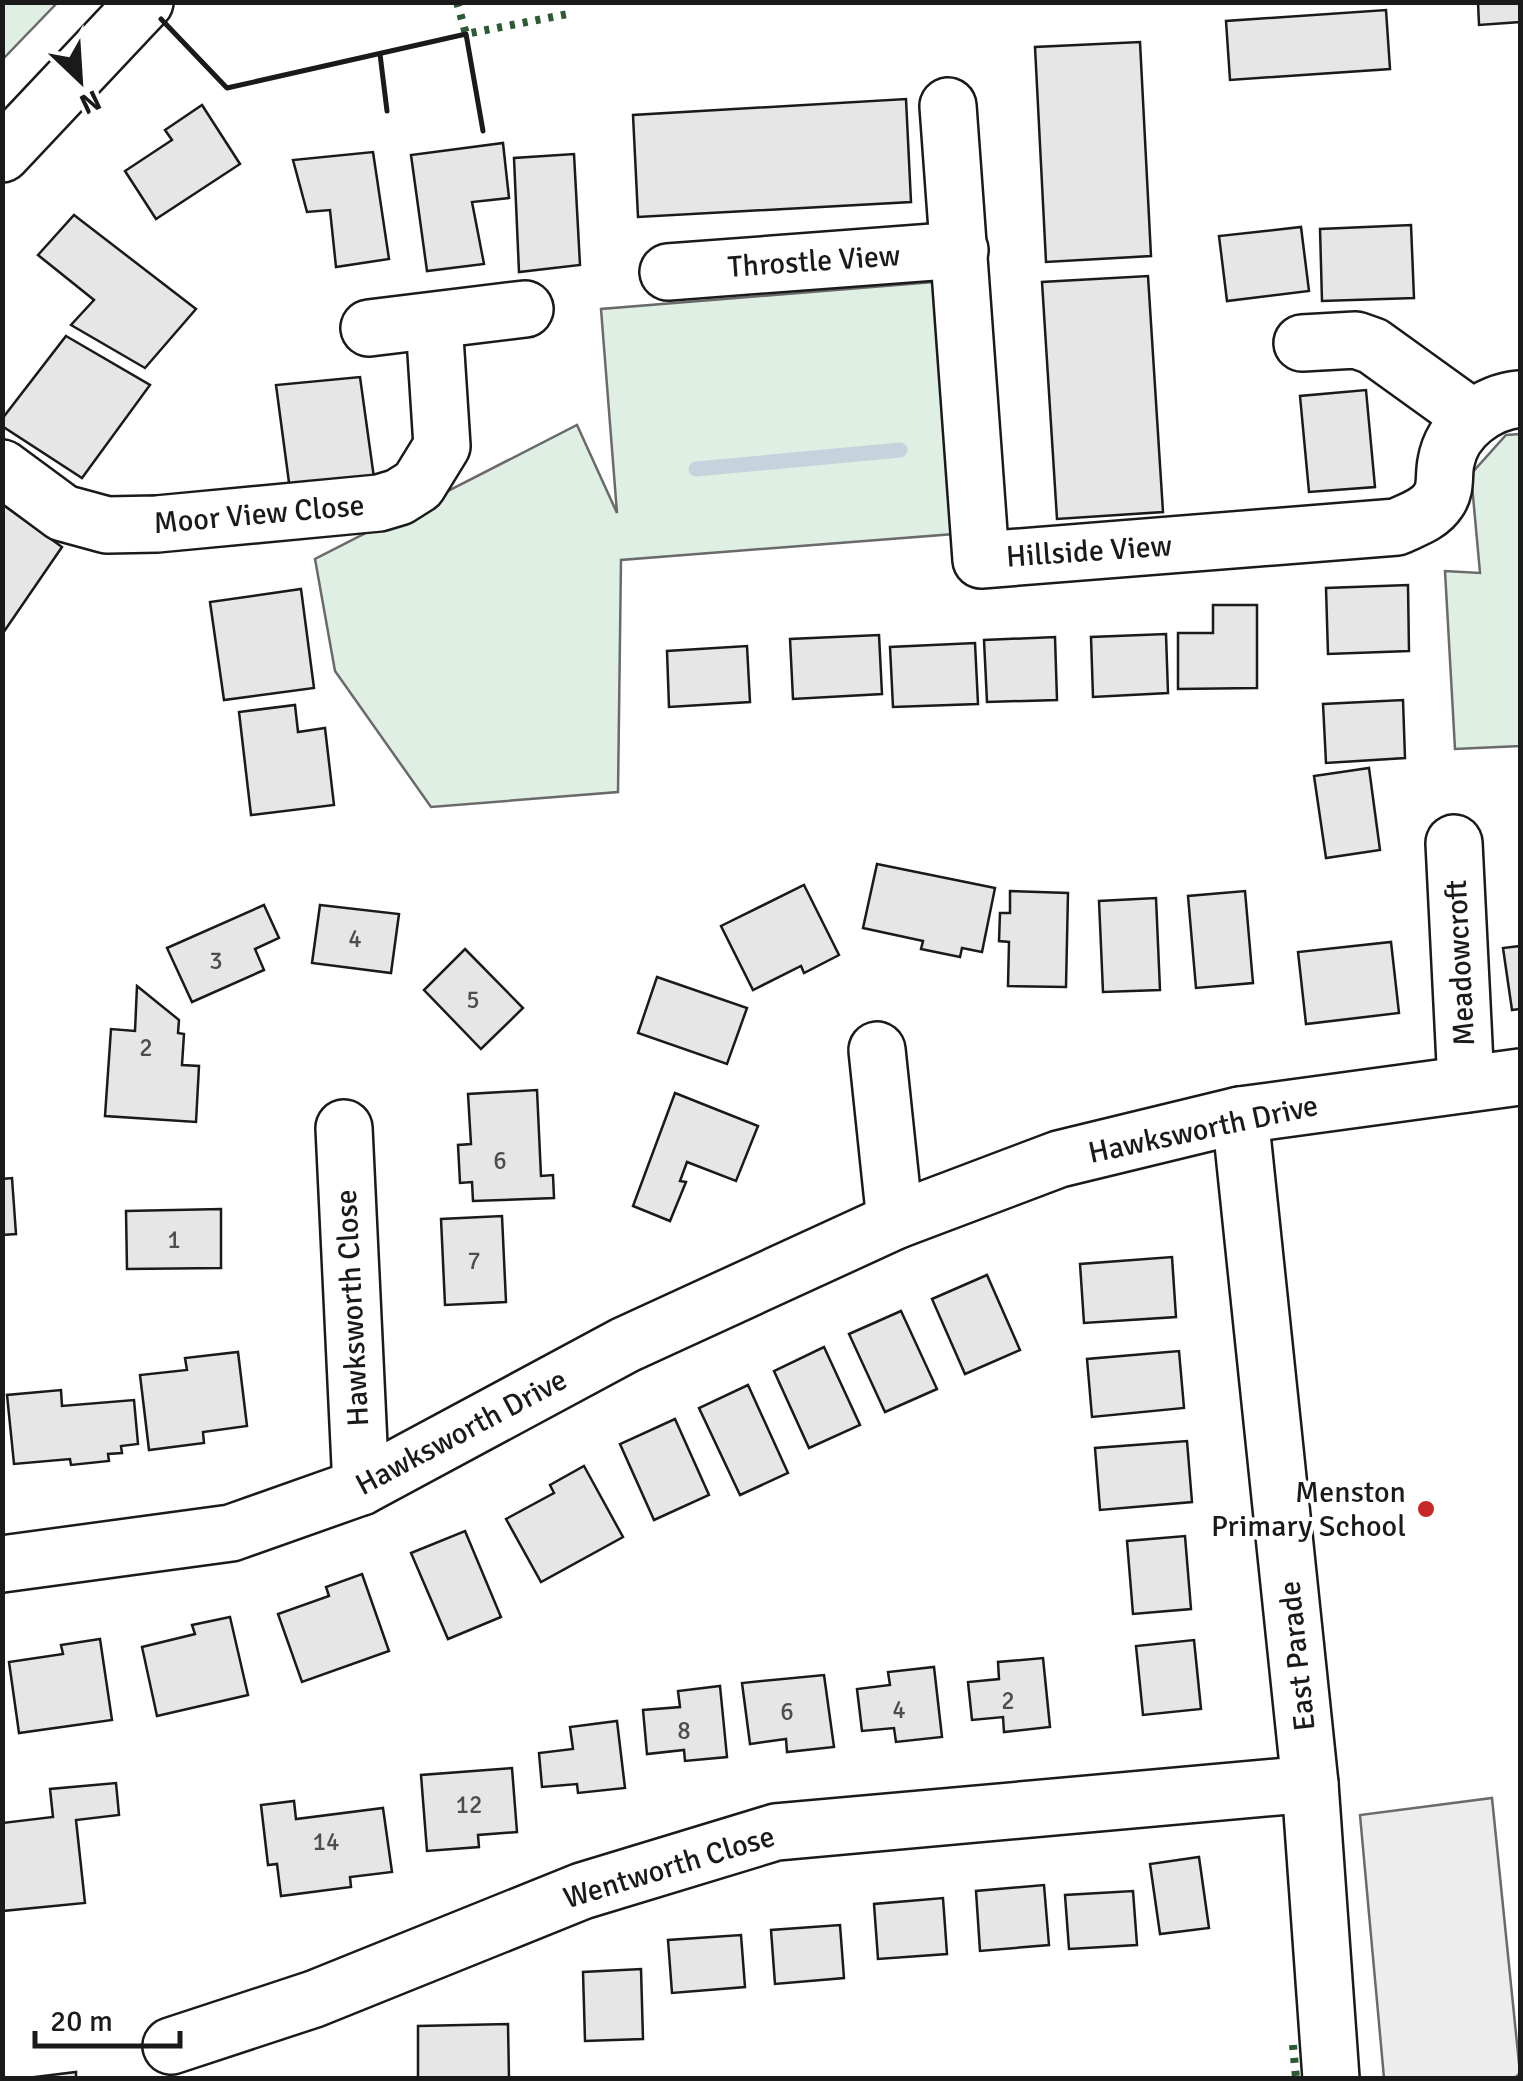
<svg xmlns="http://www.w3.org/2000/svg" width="1523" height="2081" viewBox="0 0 1523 2081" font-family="Signika,sans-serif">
<rect width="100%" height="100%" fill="#fff"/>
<g fill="#e0efe3" stroke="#6a6a6a" stroke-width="2.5">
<polygon points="3,2 57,3 3,59 2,3"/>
<polygon points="934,282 954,534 621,560 618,792 431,807 335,671 315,559 577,425 617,513 601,309"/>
<polygon points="1520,434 1520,746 1455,749 1445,571 1480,573 1471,474 1506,435"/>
</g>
<polygon fill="#ededed" stroke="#6a6a6a" stroke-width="2.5" points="1492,1798 1520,2073 1515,2078 1384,2078 1360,1815"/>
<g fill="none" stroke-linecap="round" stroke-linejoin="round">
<polyline stroke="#c6d2dc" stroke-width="15" points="696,469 900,450"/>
</g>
<g fill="#e6e6e6" stroke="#1a1a1a" stroke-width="2.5">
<polygon points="1478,2 1520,2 1520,22 1479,25"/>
<polygon points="1386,10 1390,69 1230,80 1226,21"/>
<polygon points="1140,42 1151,256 1046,262 1035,47"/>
<polygon points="906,99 911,202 638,217 633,115"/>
<polygon points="202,105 240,164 156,219 125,171 172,140 165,130"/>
<polygon points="503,143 509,198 472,202 484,264 427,271 411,155"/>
<polygon points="373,152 389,259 336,267 330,210 307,212 293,160"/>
<polygon points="574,154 580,265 519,272 514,158"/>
<polygon points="74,215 196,309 145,368 71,325 94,300 38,255"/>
<polygon points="1411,225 1414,298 1322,301 1320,229"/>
<polygon points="1301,227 1309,291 1227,301 1219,236"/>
<polygon points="1148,276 1163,512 1057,519 1042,282"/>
<polygon points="66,336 150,385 82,478 2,426 2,419"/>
<polygon points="360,377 374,478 290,490 276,385"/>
<polygon points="1366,390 1375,487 1309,492 1300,396"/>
<polygon points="2,504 62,547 3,633 2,632"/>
<polygon points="1408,585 1409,651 1328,654 1326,588"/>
<polygon points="301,589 314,688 224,700 210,602"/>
<polygon points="1213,605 1257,605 1257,688 1178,689 1178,633 1213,633"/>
<polygon points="1166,634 1168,693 1093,697 1091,637"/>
<polygon points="879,635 882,694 793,699 790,639"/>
<polygon points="1055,637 1057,700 987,702 984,640"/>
<polygon points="975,643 978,704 893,707 890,647"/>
<polygon points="747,646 750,702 669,707 667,651"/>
<polygon points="1403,700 1405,758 1326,763 1323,704"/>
<polygon points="295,705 298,732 325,728 334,805 251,815 239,712"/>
<polygon points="1369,768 1380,850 1326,858 1314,776"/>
<polygon points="877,864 995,888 982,952 962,948 960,957 921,949 923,941 863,928"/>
<polygon points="804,885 839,955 804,973 801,966 753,990 721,926"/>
<polygon points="1010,891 1068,893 1066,987 1008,986 1009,942 999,941 1000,913 1010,913"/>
<polygon points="1245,891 1253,983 1196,988 1188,896"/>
<polygon points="1156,898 1160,990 1103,992 1099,901"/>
<polygon points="264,905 279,938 255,949 264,970 192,1002 167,948"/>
<polygon points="320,905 399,914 391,973 312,963"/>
<polygon points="1391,942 1399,1013 1306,1024 1298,952"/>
<polygon points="1520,946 1520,1009 1512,1010 1503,948"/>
<polygon points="465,949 523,1008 481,1049 424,990"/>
<polygon points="657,977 747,1008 727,1064 638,1033"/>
<polygon points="137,986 179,1020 178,1033 184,1034 182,1065 199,1066 196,1122 105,1116 111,1029 135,1031"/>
<polygon points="537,1090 541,1176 553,1175 554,1198 473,1201 472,1182 460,1183 458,1145 471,1144 468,1094"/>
<polygon points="675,1093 758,1126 736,1181 687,1162 680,1181 686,1182 670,1221 633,1206"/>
<polygon points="12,1178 16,1234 2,1235 2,1179"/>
<polygon points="221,1209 221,1268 127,1269 126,1211"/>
<polygon points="502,1216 506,1302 445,1305 441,1219"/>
<polygon points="1172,1257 1176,1317 1084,1323 1080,1264"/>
<polygon points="987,1275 1020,1350 965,1374 932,1299"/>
<polygon points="901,1311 937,1389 885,1412 849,1334"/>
<polygon points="824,1347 860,1425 809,1448 774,1371"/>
<polygon points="1179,1351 1184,1408 1092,1417 1087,1359"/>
<polygon points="238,1352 247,1426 203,1432 204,1443 149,1450 140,1375 187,1370 185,1358"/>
<polygon points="748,1385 788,1473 740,1495 699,1408"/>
<polygon points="61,1390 62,1406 134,1400 138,1444 121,1446 122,1453 108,1454 109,1461 71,1465 70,1459 14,1464 7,1395"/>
<polygon points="675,1419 709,1495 654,1520 620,1444"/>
<polygon points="1187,1441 1192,1502 1100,1510 1095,1448"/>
<polygon points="584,1466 623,1537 541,1582 506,1519 554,1493 550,1485"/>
<polygon points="465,1531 501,1617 448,1639 411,1553"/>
<polygon points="1185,1536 1191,1609 1133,1614 1127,1541"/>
<polygon points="362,1574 389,1651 302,1682 278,1614 329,1596 326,1587"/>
<polygon points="230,1617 248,1695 157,1716 142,1647 195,1634 192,1625"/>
<polygon points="100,1639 112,1720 19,1733 9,1662 63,1654 61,1645"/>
<polygon points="1194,1640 1201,1709 1143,1715 1136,1646"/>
<polygon points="1043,1658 1050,1727 1004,1732 1003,1717 972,1720 968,1682 999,1679 998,1662"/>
<polygon points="934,1667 942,1737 896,1742 894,1728 862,1731 857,1689 890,1685 888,1672"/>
<polygon points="824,1675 834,1747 787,1752 786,1739 750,1744 742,1683"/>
<polygon points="720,1686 727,1757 685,1761 684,1750 647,1754 643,1710 680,1707 678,1691"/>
<polygon points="617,1721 625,1788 578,1793 577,1784 542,1787 539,1753 573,1749 570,1727"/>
<polygon points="512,1768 517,1832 478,1835 479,1847 427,1851 421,1775"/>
<polygon points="116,1783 119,1815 76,1820 85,1903 2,1911 2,1823 53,1817 50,1789"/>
<polygon points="294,1801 296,1819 383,1808 392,1872 350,1877 351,1887 281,1896 277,1864 268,1865 261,1805"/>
<polygon points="1199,1857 1209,1928 1160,1934 1150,1864"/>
<polygon points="1044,1885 1049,1945 980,1951 976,1891"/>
<polygon points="1133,1891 1137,1945 1069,1949 1065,1895"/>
<polygon points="943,1898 947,1954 878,1959 874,1904"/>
<polygon points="840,1925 844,1978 775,1984 771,1930"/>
<polygon points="741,1935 745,1987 672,1993 668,1940"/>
<polygon points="641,1969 643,2039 585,2041 583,1972"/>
<polygon points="508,2024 509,2078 418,2078 418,2026"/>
<polygon points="76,2072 76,2078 27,2078"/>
</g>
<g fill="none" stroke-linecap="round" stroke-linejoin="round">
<defs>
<g id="minor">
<path d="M948,106L981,560L1397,527C1411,520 1429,515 1438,501C1447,489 1443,476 1446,462C1452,427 1487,402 1520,399"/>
<polyline points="2,154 145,2"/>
<polyline points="668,272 960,250"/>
<polyline points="369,328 525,309"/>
<polyline points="1302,343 1356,340 1373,346 1473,418"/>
<polyline points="2,468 63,513 107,525 157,524 379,503 399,497 418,485 442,446 434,322"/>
<polyline points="1454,843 1466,1084"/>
<polyline points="877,1050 895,1221"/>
<polyline points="1240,1115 1310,1784 1331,2078"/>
<polyline points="344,1128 361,1487"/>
<polyline points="2,1564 231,1533 361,1487 625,1345 895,1221 1059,1159 1240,1115 1520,1077"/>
<polyline points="171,2046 314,1999 582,1891 776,1832 1310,1784"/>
</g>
</defs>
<use href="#minor" stroke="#1a1a1a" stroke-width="60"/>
<use href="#minor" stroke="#fff" stroke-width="55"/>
<g stroke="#2b5a34" stroke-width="8" stroke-dasharray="5 8" stroke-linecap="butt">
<polyline points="457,2 466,34 568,14"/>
<polyline points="1293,2045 1296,2078"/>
</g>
<g stroke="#1a1a1a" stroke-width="5">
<polyline points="161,19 227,88 466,34 483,131"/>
<polyline points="380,54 387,111"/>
</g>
</g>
<circle fill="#c62828" stroke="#fff" stroke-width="4" cx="1426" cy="1509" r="10"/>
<g text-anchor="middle" stroke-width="8" stroke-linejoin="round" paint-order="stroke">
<g font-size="25" fill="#4d4d4d">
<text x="355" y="947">4</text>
<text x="216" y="969">3</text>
<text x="473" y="1008">5</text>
<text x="146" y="1056">2</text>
<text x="500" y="1169">6</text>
<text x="174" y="1248">1</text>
<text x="474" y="1269">7</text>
<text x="1008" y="1709">2</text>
<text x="899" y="1718">4</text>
<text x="787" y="1720">6</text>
<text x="684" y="1739">8</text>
<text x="469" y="1813">12</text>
<text x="326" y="1850">14</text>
</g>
<g font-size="30" fill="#1a1a1a" stroke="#fff">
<text transform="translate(814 261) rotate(-4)" y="10">Throstle View</text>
<text transform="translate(259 514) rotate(-5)" y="10">Moor View Close</text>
<text transform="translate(1089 551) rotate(-4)" y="10">Hillside View</text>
<text transform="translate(1460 963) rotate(-93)" y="10">Meadowcroft</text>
<text transform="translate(1203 1129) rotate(-12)" y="10">Hawksworth Drive</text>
<text transform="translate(352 1308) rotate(-93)" y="10">Hawksworth Close</text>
<text transform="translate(461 1432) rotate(-28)" y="10">Hawksworth Drive</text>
<text transform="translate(1297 1656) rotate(-96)" y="10">East Parade</text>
<text transform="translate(669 1867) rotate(-17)" y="10">Wentworth Close</text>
</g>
<g font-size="30" fill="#1a1a1a" stroke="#fff" text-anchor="end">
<text x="1406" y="1502">Menston<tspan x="1406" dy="34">Primary School</tspan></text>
</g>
</g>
<rect width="1523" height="2081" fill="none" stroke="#1a1a1a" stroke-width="10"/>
<g transform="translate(80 80) rotate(155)" stroke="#ffffff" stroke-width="8" paint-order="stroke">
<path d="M0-8L18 38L0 25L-18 38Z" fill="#1a1a1a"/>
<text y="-15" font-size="28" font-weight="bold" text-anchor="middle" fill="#1a1a1a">N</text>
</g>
<path d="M35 2031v15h145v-15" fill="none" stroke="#1a1a1a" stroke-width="5"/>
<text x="50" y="2031" font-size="30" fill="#1a1a1a" stroke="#ffffff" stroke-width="8" paint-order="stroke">20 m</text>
</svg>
